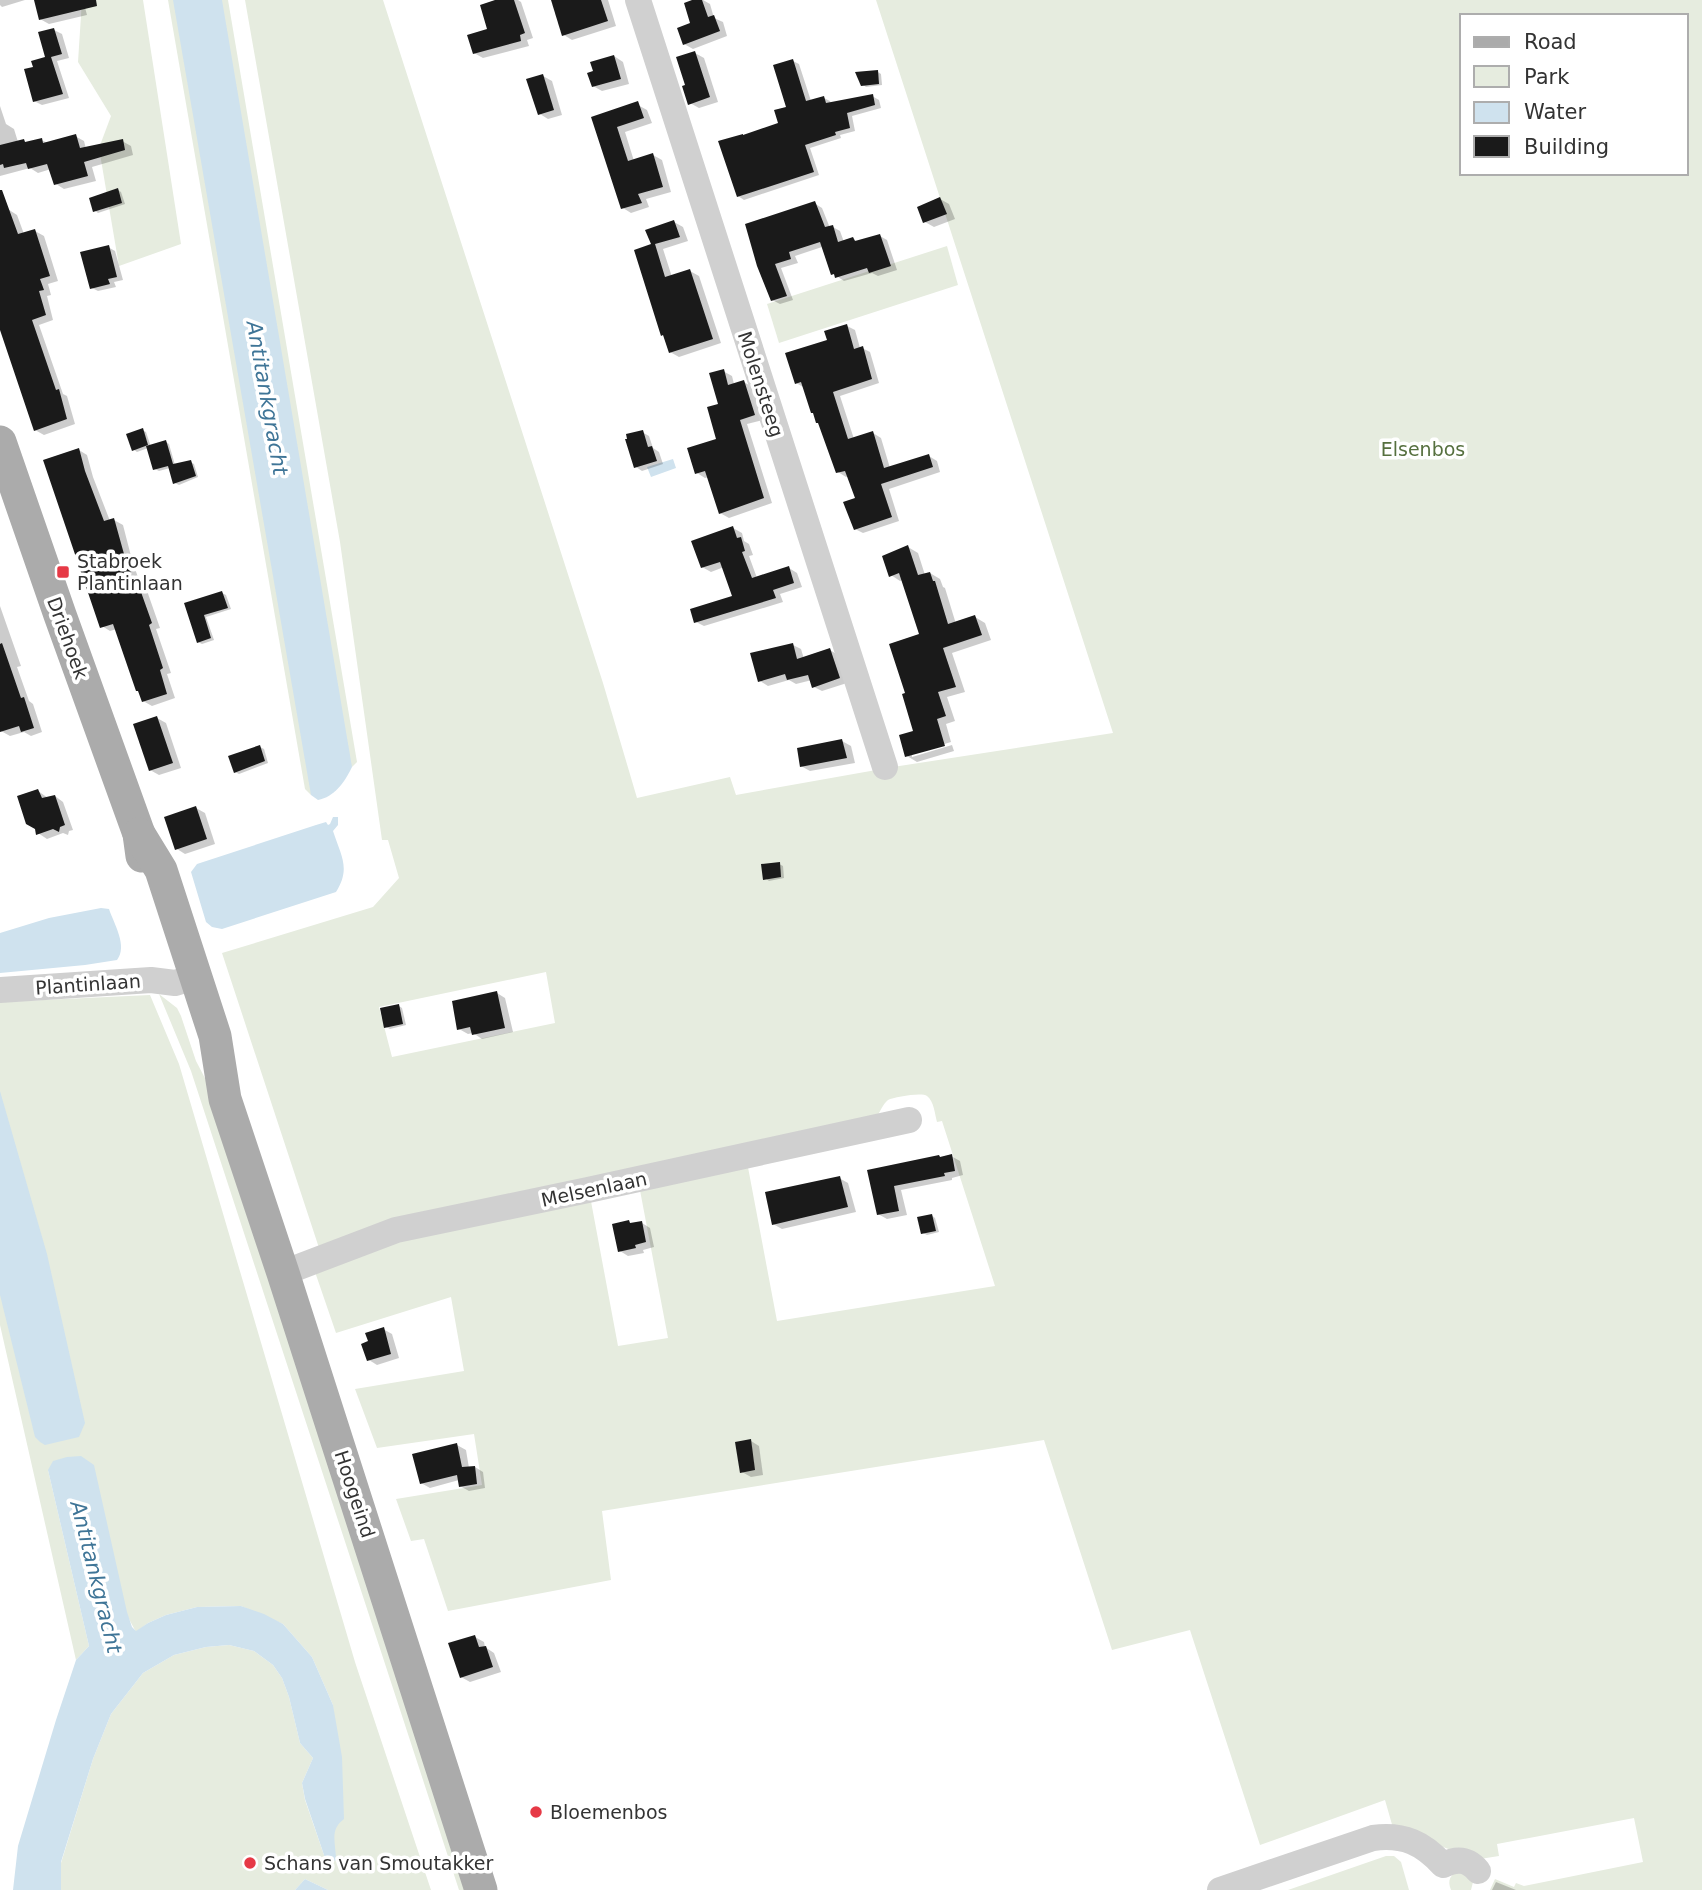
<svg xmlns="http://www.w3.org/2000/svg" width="1702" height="1890" viewBox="0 0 1702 1890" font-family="'DejaVu Sans',sans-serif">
<rect width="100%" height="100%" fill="#fff"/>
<g fill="#e6ecdf" fill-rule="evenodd">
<polygon points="82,0 143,0 181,244 119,266 99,148 111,116 78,62"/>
<polygon points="168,0 179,0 315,787 311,795 305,789"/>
<polygon points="217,0 228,0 357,762 352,767 347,762"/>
<path d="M245,0H383L603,683L637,798L730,777L736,795L893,767L1113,733L876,0H1702V1890H1490L1495,1879L1514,1887L1516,1883L1524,1886L1643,1862L1634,1818L1497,1844L1499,1856L1480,1859L1459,1853L1393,1828L1385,1800L1260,1845L1190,1630L1112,1650L1044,1440L602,1511L611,1580L448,1611L424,1539L411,1541L396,1499L482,1485L474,1434L377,1448L355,1389L464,1371L451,1297L336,1333L314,1269L386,1239L590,1196L618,1346L668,1338L639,1185L747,1162L777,1321L995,1286L942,1121L937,1122C935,1115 934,1101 927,1096C922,1092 894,1097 888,1100C883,1104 879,1113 876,1119L320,1251L222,953L373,907L399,878L388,840H382L340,542ZM1462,16H1686V173H1462ZM546,972L555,1023L392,1057L379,1007Z"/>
<polygon points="947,246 958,285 779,343 767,304"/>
<polygon points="159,994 177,1008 181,1016 196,1061 208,1084 470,1890 459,1890 191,1071"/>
<polygon points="150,995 179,1064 355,1662 431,1890 328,1890 305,1879 295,1890 61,1890 61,1863 93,1759 111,1714 143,1673 174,1655 206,1647 229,1645 254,1651 273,1665 282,1678 289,1697 300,1743 313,1758 302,1783 305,1800 325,1858 332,1862 334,1829 338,1823 333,1705 312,1657 283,1624 241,1606 197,1607 166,1615 148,1623 136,1632 48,1470 89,1646 76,1660 0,1325 0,1002"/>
<polygon points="1386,1856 1394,1856 1401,1862 1409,1890 1288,1890"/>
<path d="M1460,1871L1473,1882L1471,1890H1451C1447,1880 1450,1874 1460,1871Z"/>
</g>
<g fill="#cfe2ee">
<path d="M173,0H222L352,767C345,782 334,797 318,800L311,795Z"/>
<polygon points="673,459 676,468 651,477 647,467"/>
<path d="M333,817H338V825L333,831C341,856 351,868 336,892L222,929L212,927L206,922L191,872L197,864L316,825L326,822L328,825L330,824Z"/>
<path d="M101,908L109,909C114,924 128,946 117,960L85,965L0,973V933L49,918Z"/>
<polygon points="0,1091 47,1254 85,1423 79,1437 45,1445 40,1442 35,1437 0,1295"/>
<path d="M81,1456L94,1465L127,1612L132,1627L136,1631L148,1623L166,1615L197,1607L241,1606L264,1614L283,1624L312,1657L333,1705L342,1757L344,1819C329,1830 336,1843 336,1860L332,1862L325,1858L305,1799L302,1783L313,1758L300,1743L289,1697L282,1678L273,1665L254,1651L229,1645L206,1647L174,1655L143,1673L111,1714L93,1759L61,1862V1890H13L18,1846L56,1720L76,1660L89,1646L48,1470L53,1461L67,1457Z"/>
<polygon points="305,1879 328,1890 295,1890"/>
</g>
<g fill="#0003">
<polygon points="0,0 25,0 2,7 0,5"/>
<polygon points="43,0 83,0 87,15 49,24 40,19"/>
<polygon points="501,0 518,0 521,2 533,38 527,40 529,46 483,58 474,53 489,30"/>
<polygon points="558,0 608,0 616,26 572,40 564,35"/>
<polygon points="698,0 703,0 710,4 714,18 723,22 727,36 693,49 684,44 693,24"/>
<polygon points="54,30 62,34 69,58 57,61 69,98 42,105 34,101 35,68 47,58"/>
<polygon points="695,53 704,58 718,102 699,108 690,103"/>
<polygon points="614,56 623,62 629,84 602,91 593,86 595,72"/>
<polygon points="793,61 799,64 811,101 824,98 830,101 831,104 872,96 879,100 881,108 852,116 855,131 840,135 841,138 810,148 819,175 744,200 738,196 788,108"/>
<polygon points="878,72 881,74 882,85 866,87 862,84"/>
<polygon points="543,76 552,81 562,115 548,119 540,114"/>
<polygon points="638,105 647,110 652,123 625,132 634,161 653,155 662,160 671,192 646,199 649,207 631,213 623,208 593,118"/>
<polygon points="0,106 6,124 14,129 18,142 23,141 28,143 41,140 48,143 75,136 84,141 86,149 122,141 131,146 133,155 92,167 96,181 64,189 56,184 51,169 38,173 30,168 0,176"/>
<polygon points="118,190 121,192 125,204 98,213 94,210"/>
<polygon points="940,199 949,204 955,219 934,227 925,222"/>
<polygon points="814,203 822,208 830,228 833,227 840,231 844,242 853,239 858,242 880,236 887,240 897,270 878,276 872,273 844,281 832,273 822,247 795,256 798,263 781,268 793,300 780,304 772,300 759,266"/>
<polygon points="0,204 17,215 24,234 35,231 44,236 58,281 48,284 51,295 47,296 53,320 39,325 63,394 67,396 75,424 44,435 35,430 0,325"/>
<polygon points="674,222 683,227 688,241 663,249 672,277 690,271 699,276 721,343 679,357 670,352 653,245"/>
<polygon points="108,247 115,251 123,280 114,282 116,287 98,291 92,288"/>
<polygon points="847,326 855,330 860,348 862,348 870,352 879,383 840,396 854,439 873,433 881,438 890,468 929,456 937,461 940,472 889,489 899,521 863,533 855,529 857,499 849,476 846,477 838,472 805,388 796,383 829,341"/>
<polygon points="723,371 732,376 734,384 744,382 752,387 763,420 747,424 772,503 729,518 720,513 709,477 705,478 697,473 718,440"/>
<polygon points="142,430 146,432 151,447 166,442 169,444 175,465 190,462 194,464 198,477 179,485 175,483 170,468 159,471 155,469 148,448 137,452 133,449"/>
<polygon points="642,432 649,436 653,448 659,452 663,464 642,471 636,467"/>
<polygon points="79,450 87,455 93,477 110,521 114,520 123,525 132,560 140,583 145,585 160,628 156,629 171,673 167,674 175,698 152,706 143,701 117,629 110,631 102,626"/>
<polygon points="733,528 742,533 744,541 749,544 753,555 749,556 757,578 789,568 797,573 802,587 780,594 783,602 704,626 696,622 734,597 724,567 711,572 702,567"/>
<polygon points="908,547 918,553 925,575 930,573 940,579 943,587 945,588 956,624 975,617 985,623 991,640 952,653 965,692 947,697 955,721 946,724 951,742 912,754 912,757 952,745 954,751 917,762 907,756 915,732 907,694 922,635 904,580 900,581 891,575"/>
<polygon points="222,593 226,595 231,609 206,617 214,640 202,644 198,642 186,604"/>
<polygon points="0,606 21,666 17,667 29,701 33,704 42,732 31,736 24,732 10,736 1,731 0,729"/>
<polygon points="793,645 801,649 804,659 830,650 838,655 847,683 822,691 814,687 812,680 796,684 789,680 768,686 760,681"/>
<polygon points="157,718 166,723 181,768 159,775 150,770"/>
<polygon points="842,741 851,746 855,763 810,771 801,766"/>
<polygon points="260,747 264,749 268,763 239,774 235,772"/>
<polygon points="38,791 48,798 55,796 63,802 73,830 69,831 68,835 63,833 47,839 38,833"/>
<polygon points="196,808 205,813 215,844 185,854 177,849"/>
<polygon points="779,864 783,866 784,878 769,881 765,878"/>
<polygon points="497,993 505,998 513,1032 482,1039 473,1033 468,1034 459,1029"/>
<polygon points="399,1006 402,1008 406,1025 390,1029 386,1027"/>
<polygon points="939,1156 942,1158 951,1156 960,1161 963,1175 952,1178 952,1180 901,1190 907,1215 887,1219 878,1214 869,1171"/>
<polygon points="839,1178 848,1183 856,1212 782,1229 773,1224"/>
<polygon points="931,1215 935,1218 939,1232 927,1235 923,1233"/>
<polygon points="629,1222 633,1225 642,1223 650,1228 654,1247 643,1250 644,1253 628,1256 620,1251"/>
<polygon points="383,1329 392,1334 399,1358 377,1365 369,1360"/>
<polygon points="751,1441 759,1446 763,1475 751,1477 742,1472"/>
<polygon points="457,1445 466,1450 469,1468 475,1467 483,1472 485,1488 469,1491 460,1486 459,1480 430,1488 421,1483"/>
<polygon points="475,1637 484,1642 485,1647 494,1653 501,1672 470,1682 461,1677"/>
<polygon points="1496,1882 1516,1890 1492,1890"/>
</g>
<g fill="#1a1a1a">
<polygon points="34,0 96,0 97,6 39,20"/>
<polygon points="495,0 514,0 525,33 520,35 521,41 473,54 467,35 487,29 480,5"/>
<polygon points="551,0 601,0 608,21 562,36"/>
<polygon points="692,0 702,0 708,17 714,15 720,31 683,45 677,28 690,23 684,3"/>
<polygon points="54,28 62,54 51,57 63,94 33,102 24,69 33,67 31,61 45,57 38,32"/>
<polygon points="695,51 710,97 688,105 682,86 685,85 676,57"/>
<polygon points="614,55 621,79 592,87 587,73 593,71 590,62"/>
<polygon points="793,59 806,101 824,96 826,103 873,94 875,105 847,113 850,128 835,132 836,135 805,145 814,172 737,197 718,141 743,134 743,135 778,123 774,110 786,107 773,65"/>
<polygon points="878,70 879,84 861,86 855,72"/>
<polygon points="543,74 554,110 538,115 526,79"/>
<polygon points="638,101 644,118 617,127 628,161 653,153 663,187 638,194 642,203 621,209 591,117"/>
<polygon points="76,134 80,148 123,139 125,150 84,162 88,176 54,185 47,164 28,169 26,163 4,168 3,164 0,165 0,145 24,139 25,142 42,138 43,143"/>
<polygon points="118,188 122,203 93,212 89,198"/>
<polygon points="0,190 2,190 18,234 35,229 50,276 40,279 44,290 39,291 46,315 32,320 56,390 59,389 67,419 34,431 0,330"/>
<polygon points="940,197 947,214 923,223 917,207"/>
<polygon points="815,201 825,227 833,225 838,242 853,237 855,241 880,234 891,266 869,273 867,268 835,278 834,274 831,275 820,242 789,252 791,259 775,264 787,296 771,301 757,266 745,224"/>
<polygon points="674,220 680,237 655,244 665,277 690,269 713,339 669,353 663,335 661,336 634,250 651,244 645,230"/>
<polygon points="109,245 117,277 108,279 110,284 90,289 80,252"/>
<polygon points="847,324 854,349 863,346 872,379 833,392 848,439 873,431 884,468 929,454 933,467 881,484 892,517 854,530 843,502 855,498 845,471 836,473 818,423 816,423 813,413 811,413 801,382 795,384 785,353 827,340 824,331"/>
<polygon points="724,369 728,385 744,380 755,415 740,420 764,498 719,514 705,471 695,474 687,448 716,439 707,407 718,404 709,373"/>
<polygon points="143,428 148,445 132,451 126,434"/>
<polygon points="643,430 648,447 652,446 657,461 634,468 625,439 627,439 626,434"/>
<polygon points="166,440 173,464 191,460 196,476 173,484 168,466 153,470 146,446"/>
<polygon points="79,448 85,471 104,521 114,518 124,554 133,579 136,578 152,623 149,625 163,668 160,670 167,694 142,702 138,691 136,691 113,624 100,628 43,460"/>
<polygon points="733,526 737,538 741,537 745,551 742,552 752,578 789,566 794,583 773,590 776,598 694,623 690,609 732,596 720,562 701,568 691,541"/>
<polygon points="908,545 918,575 930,572 933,581 935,581 948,624 975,615 982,635 943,648 956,687 938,692 946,716 937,719 945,746 905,757 899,735 913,731 902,694 905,693 889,644 919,634 899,573 889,577 882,556"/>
<polygon points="222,591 228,608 204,615 211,638 197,643 184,603"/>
<polygon points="2,643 21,698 24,697 34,728 21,732 19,726 0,732 0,644"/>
<polygon points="793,643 797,659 830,648 840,678 812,688 808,675 787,680 785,674 758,682 750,653"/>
<polygon points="157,716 173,763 149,771 133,724"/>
<polygon points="842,739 847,758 800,767 797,748"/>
<polygon points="260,745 265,761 234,773 228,756"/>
<polygon points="38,789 42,798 55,795 65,825 60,827 59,832 53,829 36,835 35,829 26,824 17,796"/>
<polygon points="196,806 207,839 175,850 164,817"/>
<polygon points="780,862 781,877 763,880 761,864"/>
<polygon points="497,991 505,1028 472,1035 470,1027 457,1030 452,1001"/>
<polygon points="399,1004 403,1024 384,1028 380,1008"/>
<polygon points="952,1154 955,1171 944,1173 945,1176 894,1186 899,1211 877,1215 867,1170 939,1155 940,1157"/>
<polygon points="840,1176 848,1207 772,1225 765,1192"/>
<polygon points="932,1214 936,1231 921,1234 917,1217"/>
<polygon points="629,1220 630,1223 642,1221 646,1242 635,1245 636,1248 618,1252 612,1224"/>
<polygon points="384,1327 391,1354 367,1361 361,1344 368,1341 365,1333"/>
<polygon points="751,1439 755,1470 740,1473 735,1442"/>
<polygon points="457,1443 462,1467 475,1466 477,1484 459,1487 457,1475 420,1484 412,1454"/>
<polygon points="475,1635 479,1647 486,1646 493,1667 460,1678 448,1643"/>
</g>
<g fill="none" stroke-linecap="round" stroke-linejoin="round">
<g stroke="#d0d0d0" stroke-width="26">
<polyline points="638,0 885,767"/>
<polyline points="0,990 151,980 175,983 195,977"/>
<polyline points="283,1273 396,1230 588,1190 909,1120"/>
<path d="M1220,1890L1373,1838C1404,1834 1423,1843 1443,1865C1457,1858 1468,1859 1478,1871"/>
</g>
<g stroke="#ababab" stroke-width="33">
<polyline points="0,442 60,615 139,834 142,856"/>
<polyline points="139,834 161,870 215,1036 225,1099 283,1273 481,1890"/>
</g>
</g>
<g fill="#e63946" stroke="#fff" stroke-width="2.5">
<rect x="56" y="565" width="14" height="14" rx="3.5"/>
<circle cx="536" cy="1812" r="7"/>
<circle cx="250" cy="1863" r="7"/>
</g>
<g text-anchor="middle" stroke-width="7" stroke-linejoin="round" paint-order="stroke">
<g font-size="19" fill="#333" stroke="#fff">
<text transform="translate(761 384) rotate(72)" y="7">Molensteeg</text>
<text transform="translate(68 638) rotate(70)" y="7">Driehoek</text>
<text transform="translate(88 984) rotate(-4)" y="7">Plantinlaan</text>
<text transform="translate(594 1189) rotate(-12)" y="7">Melsenlaan</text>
<text transform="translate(355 1494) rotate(72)" y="7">Hoogeind</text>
</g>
<g font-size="19" fill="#56703f" stroke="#fff">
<text x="1423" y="456">Elsenbos</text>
</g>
<g font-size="19" fill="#333" stroke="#fff" text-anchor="start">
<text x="77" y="568">Stabroek<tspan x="77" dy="22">Plantinlaan</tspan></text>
<text x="550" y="1819">Bloemenbos</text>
<text x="264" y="1870">Schans van Smoutakker</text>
</g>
<g font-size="21" font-style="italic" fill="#3f7597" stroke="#fff">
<text transform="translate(267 398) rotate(80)" y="7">Antitankgracht</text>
<text transform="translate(96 1577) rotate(76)" y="7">Antitankgracht</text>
</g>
</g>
<rect x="1460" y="14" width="228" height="161" fill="#ffffff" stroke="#adadad" stroke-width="2"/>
<rect x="1474" y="37" width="35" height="10" fill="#ababab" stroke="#adadad" stroke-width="2"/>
<text x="1524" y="49" font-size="21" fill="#333333">Road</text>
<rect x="1474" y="66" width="35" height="21" fill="#e6ecdf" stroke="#adadad" stroke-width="2"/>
<text x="1524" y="84" font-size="21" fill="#333333">Park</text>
<rect x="1474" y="102" width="35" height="21" fill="#cfe2ee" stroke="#adadad" stroke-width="2"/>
<text x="1524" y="119" font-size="21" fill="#333333">Water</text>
<rect x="1474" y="136" width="35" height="21" fill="#1a1a1a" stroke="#adadad" stroke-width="2"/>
<text x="1524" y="154" font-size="21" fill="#333333">Building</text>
</svg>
